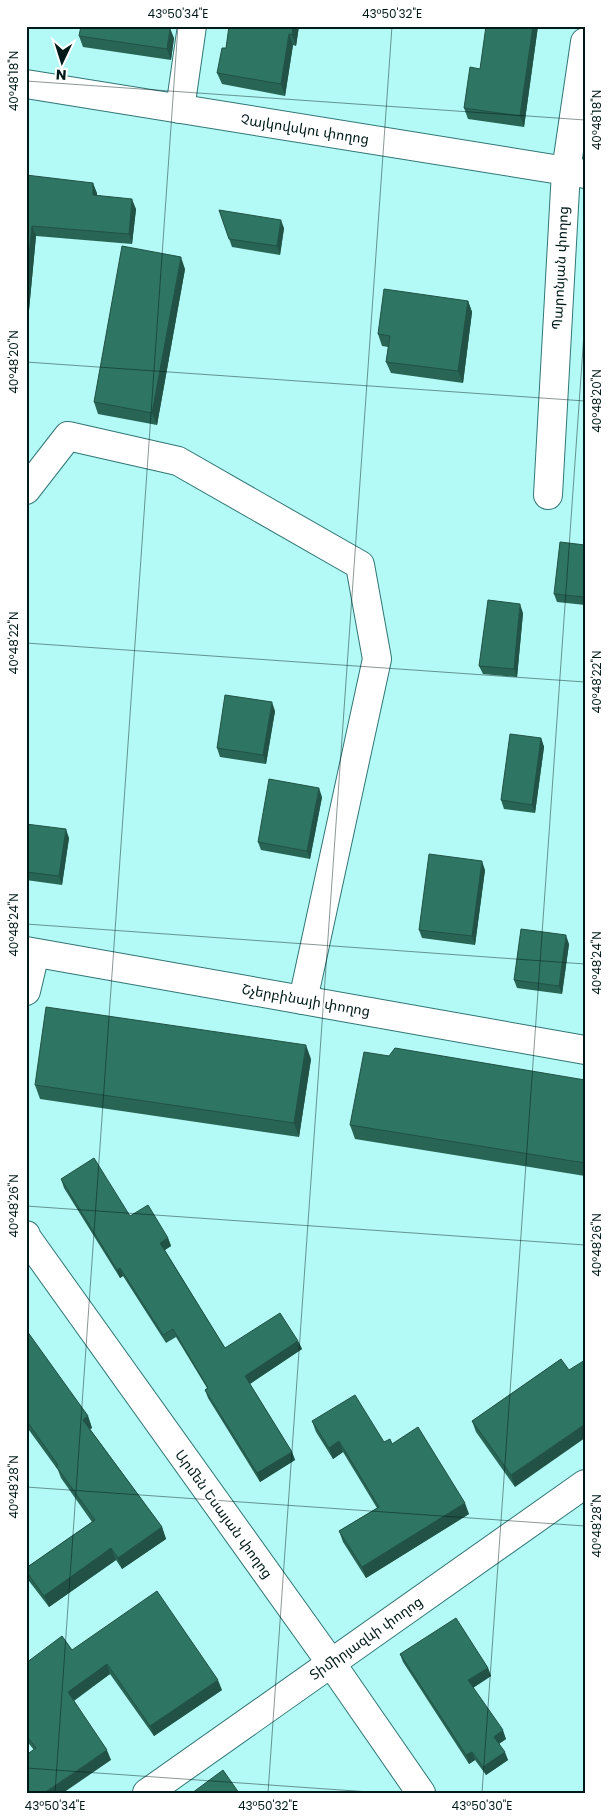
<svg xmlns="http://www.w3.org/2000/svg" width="611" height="1819" viewBox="0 0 611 1819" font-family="Poppins,'Noto Sans Armenian',sans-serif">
<rect width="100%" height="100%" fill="#b3f9f6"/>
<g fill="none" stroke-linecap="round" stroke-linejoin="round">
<defs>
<g id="minor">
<polyline points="26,84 585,174"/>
<polyline points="180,109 192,26"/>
<polyline points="26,490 68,436 178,461 360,565 377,659 303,1000"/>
<polyline points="548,495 566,171 585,42"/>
<polyline points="26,951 585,1050"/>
<polyline points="26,991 35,953"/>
<polyline points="26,1235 27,1238 331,1663 421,1793"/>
<polyline points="147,1793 585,1484"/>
</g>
</defs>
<use href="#minor" stroke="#317675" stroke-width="30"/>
<use href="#minor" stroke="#fff" stroke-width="28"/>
</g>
<g fill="#286555">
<polygon points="299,26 296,46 293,45 285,96 222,84 217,73 226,48"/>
<polygon points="538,26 524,127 468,119 464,108 480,69"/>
<polygon points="79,36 174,38 171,60 83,47"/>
<polygon points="26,175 97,193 97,196 136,209 132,244 36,236 29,310 26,309"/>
<polygon points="219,210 284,228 280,255 232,247"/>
<polygon points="185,269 157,425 98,414 94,402"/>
<polygon points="468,301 472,312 463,383 391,373 386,362 388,347 382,346 378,334"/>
<polygon points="585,545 585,605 557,602 554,594"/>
<polygon points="523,613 517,677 483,674 479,666"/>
<polygon points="275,711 266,764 220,757 217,748"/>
<polygon points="541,738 544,747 535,813 504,809 501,800"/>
<polygon points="322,797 310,859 261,850 258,842"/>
<polygon points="26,824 69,838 62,885 26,880"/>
<polygon points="485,870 475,945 422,938 419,930"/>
<polygon points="569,944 562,994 517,988 514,980"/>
<polygon points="389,1056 585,1080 585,1176 355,1139 350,1125"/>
<polygon points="311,1059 299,1137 40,1099 35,1085"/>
<polygon points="61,1179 130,1216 168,1238 171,1246 165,1250 225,1348 298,1341 302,1349 250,1384 292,1452 295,1460 260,1482 208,1398 205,1390 207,1388 176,1337 166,1343 123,1276 120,1278 64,1188"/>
<polygon points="26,1332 88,1416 92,1428 90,1429 162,1527 166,1539 122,1569 116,1560 49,1607 29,1581 26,1572 26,1568 92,1522 61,1478 58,1470 26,1426"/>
<polygon points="561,1359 515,1487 476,1432 472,1421"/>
<polygon points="312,1421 392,1444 469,1514 366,1578 343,1542 339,1531 377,1508 343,1452 333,1459 316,1432"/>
<polygon points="72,1650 222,1690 154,1736 110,1674 74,1701 111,1760 34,1750 26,1740 26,1663"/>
<polygon points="400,1654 488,1668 491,1676 473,1688 506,1739 499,1744 508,1760 486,1775 475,1760 469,1764 403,1662"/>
</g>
<g fill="#215245">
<polygon points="293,26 299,26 296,46 292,35"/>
<polygon points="533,26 538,26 524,127 520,116"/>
<polygon points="170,28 174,38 171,60 167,49"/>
<polygon points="289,34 293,45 285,96 281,84"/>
<polygon points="93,183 97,193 97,206 93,195"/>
<polygon points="132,199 136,209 132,244 129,234"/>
<polygon points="281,220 284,228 280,255 277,246"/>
<polygon points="32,226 36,236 29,310 26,303 26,285"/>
<polygon points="181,257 185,269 157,425 152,413"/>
<polygon points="468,301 472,312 463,383 458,371"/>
<polygon points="520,604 523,613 517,677 514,669"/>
<polygon points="272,702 275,711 266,764 263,755"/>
<polygon points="541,738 544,747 535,813 532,805"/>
<polygon points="319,788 322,797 310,859 307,851"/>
<polygon points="66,829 69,838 62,885 59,876"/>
<polygon points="482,861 485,870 475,945 472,936"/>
<polygon points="566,935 569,944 562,994 559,986"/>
<polygon points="306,1045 311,1059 299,1137 294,1123"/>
<polygon points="168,1238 171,1246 163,1251 160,1243"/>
<polygon points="120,1268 123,1276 120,1278 117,1270"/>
<polygon points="298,1341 302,1349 248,1385 245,1376"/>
<polygon points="88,1416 92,1428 87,1431 83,1420"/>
<polygon points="585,1424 585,1438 515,1487 511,1475"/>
<polygon points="339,1441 343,1452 333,1459 329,1448"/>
<polygon points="292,1452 295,1460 260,1482 257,1473"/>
<polygon points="465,1503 469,1514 366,1578 362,1567"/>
<polygon points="162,1527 166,1539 122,1569 118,1558"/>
<polygon points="111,1548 116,1560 49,1607 44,1596"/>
<polygon points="107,1664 110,1674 71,1702 68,1692"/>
<polygon points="488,1668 491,1676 471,1689 468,1680"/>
<polygon points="218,1680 222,1690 154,1736 150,1726"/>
<polygon points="503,1730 506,1739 497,1745 494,1737"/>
<polygon points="107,1750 111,1760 63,1793 44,1793"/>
<polygon points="472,1752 475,1760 469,1764 466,1755"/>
<polygon points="505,1752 508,1760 486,1775 483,1767"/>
</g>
<g fill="#2f7563" stroke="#215245">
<polygon points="81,26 162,26 170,28 167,49 79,36"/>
<polygon points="229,26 293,26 292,35 289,34 281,84 217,73 222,48 226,48"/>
<polygon points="486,26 533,26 520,116 464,108 470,67 480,69"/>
<polygon points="26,175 93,183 93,195 132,199 129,234 32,226 26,285"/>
<polygon points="219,210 281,220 277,246 229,239"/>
<polygon points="122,246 181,257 152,413 94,402"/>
<polygon points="384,289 468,301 458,371 386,362 390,336 378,334"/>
<polygon points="560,542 585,545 585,597 554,594"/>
<polygon points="488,600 520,604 514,669 479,666"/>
<polygon points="225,695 272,702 263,755 217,748"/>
<polygon points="510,734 541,738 532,805 501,800"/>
<polygon points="269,779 319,788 307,851 258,842"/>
<polygon points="26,824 66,829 59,876 26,872"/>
<polygon points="429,854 482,861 472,936 419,930"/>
<polygon points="521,929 566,935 559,986 514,980"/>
<polygon points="46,1007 306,1045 294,1123 35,1085"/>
<polygon points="395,1048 585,1080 585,1163 350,1125 364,1052 389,1056"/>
<polygon points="94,1158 130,1216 148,1205 168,1238 160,1243 225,1348 280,1313 298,1341 245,1376 292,1452 257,1473 205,1390 208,1388 173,1329 163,1335 120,1268 117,1270 61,1179"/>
<polygon points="27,1331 88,1416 83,1420 162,1527 118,1558 111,1548 44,1596 26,1571 26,1568 95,1520 56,1466 58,1465 26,1420"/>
<polygon points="561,1359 569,1370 585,1360 585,1424 511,1475 472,1421"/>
<polygon points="355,1395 384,1442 390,1439 392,1444 418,1427 465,1503 362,1567 339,1531 379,1507 339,1441 329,1448 312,1421"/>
<polygon points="157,1591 218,1680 150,1726 107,1664 68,1692 107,1750 44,1793 26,1793 26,1755 36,1748 26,1735 26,1663 62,1636 72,1650"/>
<polygon points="456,1618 488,1668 468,1680 503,1730 494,1737 505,1752 483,1767 472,1752 466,1755 400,1654"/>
<polygon points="223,1770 239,1793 192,1793"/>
</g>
<path fill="none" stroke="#001919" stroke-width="1" stroke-opacity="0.45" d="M26,81L585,120M26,362L585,401M26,643L585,682M26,924L585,964M26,1206L585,1245M26,1487L585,1526M26,1768L384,1793M55,1793L178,26M268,1793L392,26M482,1793L585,319"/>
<g text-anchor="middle" stroke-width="4" stroke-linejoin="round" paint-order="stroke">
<g font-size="14" fill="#001919" stroke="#fff">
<text transform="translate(305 129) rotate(9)" y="5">Չայկովսկու փողոց</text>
<text transform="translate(560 268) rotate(-87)" y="5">Պարոնյան փողոց</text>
<text transform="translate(306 1000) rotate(10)" y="5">Շչերբինայի փողոց</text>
<text transform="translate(224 1514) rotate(54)" y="5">Արմեն Եսայան փողոց</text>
<text transform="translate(366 1638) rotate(-35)" y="5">Տիմիրյազևի փողոց</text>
</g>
</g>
<rect width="611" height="1819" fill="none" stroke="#ffffff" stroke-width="55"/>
<g transform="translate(62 62) rotate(184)" stroke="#ffffff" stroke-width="4" paint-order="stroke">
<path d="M0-4L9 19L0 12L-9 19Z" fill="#001919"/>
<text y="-8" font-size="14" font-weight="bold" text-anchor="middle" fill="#001919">N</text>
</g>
<rect x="28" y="28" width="556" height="1764" fill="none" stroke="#001919" stroke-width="2"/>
<g font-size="12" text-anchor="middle" fill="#001919">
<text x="178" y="18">43°50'34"E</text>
<text x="392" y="18">43°50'32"E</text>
<text transform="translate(14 81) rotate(-90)" y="4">40°48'18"N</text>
<text transform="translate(597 120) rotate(-90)" y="4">40°48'18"N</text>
<text transform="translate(14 362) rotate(-90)" y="4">40°48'20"N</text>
<text transform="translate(597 401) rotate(-90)" y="4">40°48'20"N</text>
<text transform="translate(14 643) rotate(-90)" y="4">40°48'22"N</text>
<text transform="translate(597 682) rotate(-90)" y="4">40°48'22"N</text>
<text transform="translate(14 925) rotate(-90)" y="4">40°48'24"N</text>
<text transform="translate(597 963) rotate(-90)" y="4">40°48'24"N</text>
<text transform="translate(14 1206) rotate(-90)" y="4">40°48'26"N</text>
<text transform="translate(597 1245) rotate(-90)" y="4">40°48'26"N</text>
<text transform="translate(14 1487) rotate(-90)" y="4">40°48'28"N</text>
<text transform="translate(597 1526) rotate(-90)" y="4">40°48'28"N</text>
<text x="55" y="1810">43°50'34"E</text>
<text x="268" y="1810">43°50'32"E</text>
<text x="482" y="1810">43°50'30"E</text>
</g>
</svg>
